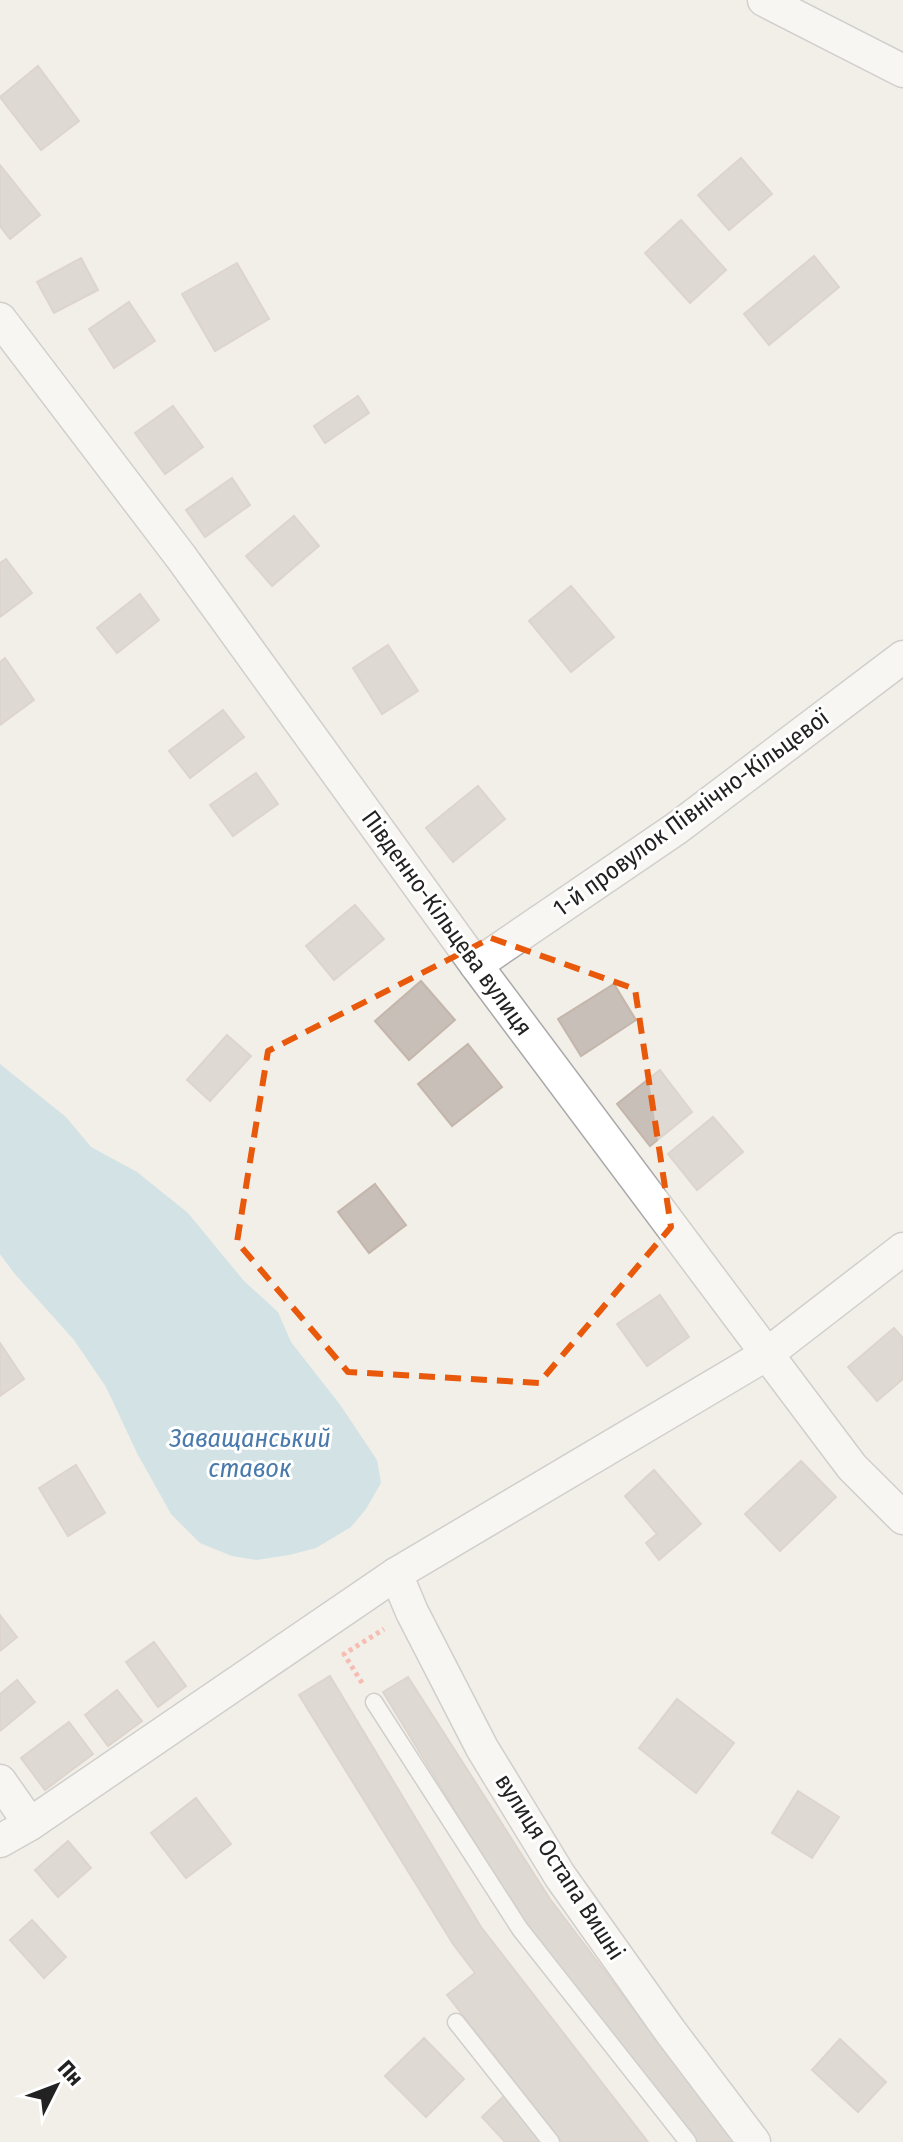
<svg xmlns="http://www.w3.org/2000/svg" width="903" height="2142" viewBox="0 0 903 2142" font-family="'Fira Sans Condensed',sans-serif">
<rect width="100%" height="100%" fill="#f2efe9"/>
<polygon fill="#aad3df" points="0,1064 66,1117 91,1147 137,1172 188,1213 244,1281 278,1312 291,1342 341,1406 377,1460 381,1483 366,1509 351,1527 316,1548 289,1555 256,1560 232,1556 200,1543 171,1514 137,1453 106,1387 74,1340 14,1273 0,1254"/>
<g fill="#c7bfb8" stroke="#c4b6ab" stroke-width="2">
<polygon points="38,66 79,121 41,150 0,97"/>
<polygon points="741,158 772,194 729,230 698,195"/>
<polygon points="0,165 40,215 10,239 0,226"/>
<polygon points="681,220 726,270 690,303 645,253"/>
<polygon points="814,256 839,287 769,345 744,314"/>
<polygon points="81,258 98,290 54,313 37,282"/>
<polygon points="237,263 269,319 215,351 182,294"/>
<polygon points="129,302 155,341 114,368 89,329"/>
<polygon points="358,396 369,413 325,443 314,426"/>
<polygon points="173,406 203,447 165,474 135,433"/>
<polygon points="232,478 250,505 205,537 186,510"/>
<polygon points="294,516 319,546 272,586 246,556"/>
<polygon points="6,559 32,593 0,617 0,563"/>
<polygon points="571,586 614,637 571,672 529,621"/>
<polygon points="140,594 159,620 117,653 97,628"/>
<polygon points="388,645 418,691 382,714 353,668"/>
<polygon points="5,658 34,700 0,725 0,662"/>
<polygon points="223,710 244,737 190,778 169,751"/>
<polygon points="256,773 278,804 233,836 210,805"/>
<polygon points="478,786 505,819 453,862 426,828"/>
<polygon points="355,905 384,939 334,980 306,946"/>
<polygon points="421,981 455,1020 409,1060 375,1021"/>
<polygon points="614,984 636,1020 581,1056 558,1019"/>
<polygon points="227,1035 251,1056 210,1101 187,1080"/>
<polygon points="468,1044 502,1087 452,1126 418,1084"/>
<polygon points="660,1070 692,1112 650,1146 617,1104"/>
<polygon points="713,1117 743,1152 697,1190 668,1154"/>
<polygon points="375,1184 406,1225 369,1253 338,1212"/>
<polygon points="660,1295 689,1337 647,1366 617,1324"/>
<polygon points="894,1328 903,1338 903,1379 877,1401 848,1367"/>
<polygon points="0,1343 24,1379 0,1396"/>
<polygon points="801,1461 836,1497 780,1551 745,1514"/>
<polygon points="76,1465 105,1513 68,1536 39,1488"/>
<polygon points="654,1470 701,1524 659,1560 646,1543 657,1534 625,1496"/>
<polygon points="0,1615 17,1637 0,1651"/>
<polygon points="154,1642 186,1686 158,1707 126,1662"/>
<polygon points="330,1676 481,1927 648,2142 562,2142 447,1995 475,1973 453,1944 299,1695"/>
<polygon points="408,1677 550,1899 734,2142 694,2142 520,1917 383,1692"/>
<polygon points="17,1680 35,1702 0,1731 0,1694"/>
<polygon points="117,1690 142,1721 108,1746 85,1715"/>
<polygon points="677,1699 734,1743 696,1793 639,1748"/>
<polygon points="69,1722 93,1754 45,1790 21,1758"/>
<polygon points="798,1791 839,1817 812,1858 772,1833"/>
<polygon points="196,1798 231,1844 186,1878 151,1833"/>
<polygon points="68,1841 91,1868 58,1897 35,1870"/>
<polygon points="32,1920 66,1957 44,1978 10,1940"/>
<polygon points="424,2038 464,2079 426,2117 385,2076"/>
<polygon points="840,2039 886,2082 858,2112 812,2070"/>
<polygon points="504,2096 547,2142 505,2142 482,2117"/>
</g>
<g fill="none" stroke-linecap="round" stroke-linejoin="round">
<defs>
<g id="service">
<polyline points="374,1702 520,1929 688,2142"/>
<polyline points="456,2022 551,2142"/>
</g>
<g id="minor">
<polyline points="764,0 903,71"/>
<polyline points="0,319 181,557 476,965 767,1354 852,1467 903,1518"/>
<polyline points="476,965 677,828 903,657"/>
<polyline points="396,1574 412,1612 482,1748 560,1876 670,2031 754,2142"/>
<polyline points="0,1781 30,1824"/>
<polyline points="0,1841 30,1824 396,1574 767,1354 903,1249"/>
</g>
</defs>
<use href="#service" stroke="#a9a9a9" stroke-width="19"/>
<use href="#minor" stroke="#a9a9a9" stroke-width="35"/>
<polyline stroke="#fa8072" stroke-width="5" stroke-dasharray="4 4" stroke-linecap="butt" points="362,1683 344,1654 384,1629"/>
<use href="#service" stroke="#fff" stroke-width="16"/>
<use href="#minor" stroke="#fff" stroke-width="32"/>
</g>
<path d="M0 0H903V2142H0ZM491,938L635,989L671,1227L539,1383L348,1372L237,1242L268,1051Z" fill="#f2efe9" fill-opacity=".55" fill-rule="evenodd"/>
<path fill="none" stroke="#e8590c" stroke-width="6" stroke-dasharray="16 10" stroke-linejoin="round" d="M491,938L635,989L671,1227L539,1383L348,1372L237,1242L268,1051Z"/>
<g text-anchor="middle" stroke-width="6" stroke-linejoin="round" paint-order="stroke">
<g font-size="24" fill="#222" stroke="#fff">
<text transform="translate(691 813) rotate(-36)" y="8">1-й провулок Північно-Кільцевої</text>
<text transform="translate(447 923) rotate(54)" y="8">Південно-Кільцева вулиця</text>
<text transform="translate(560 1867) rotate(57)" y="8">вулиця Остапа Вишні</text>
</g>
<g font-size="26" font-style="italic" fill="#4a7aab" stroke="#fff">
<text x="250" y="1447">Заващанський<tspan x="250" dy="30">ставок</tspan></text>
</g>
</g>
<g transform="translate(56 2086) rotate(48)" stroke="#ffffff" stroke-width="6" paint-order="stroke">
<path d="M0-6L14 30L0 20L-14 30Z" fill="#222222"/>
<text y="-12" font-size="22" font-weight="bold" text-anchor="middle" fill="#222222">Пн</text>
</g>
</svg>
